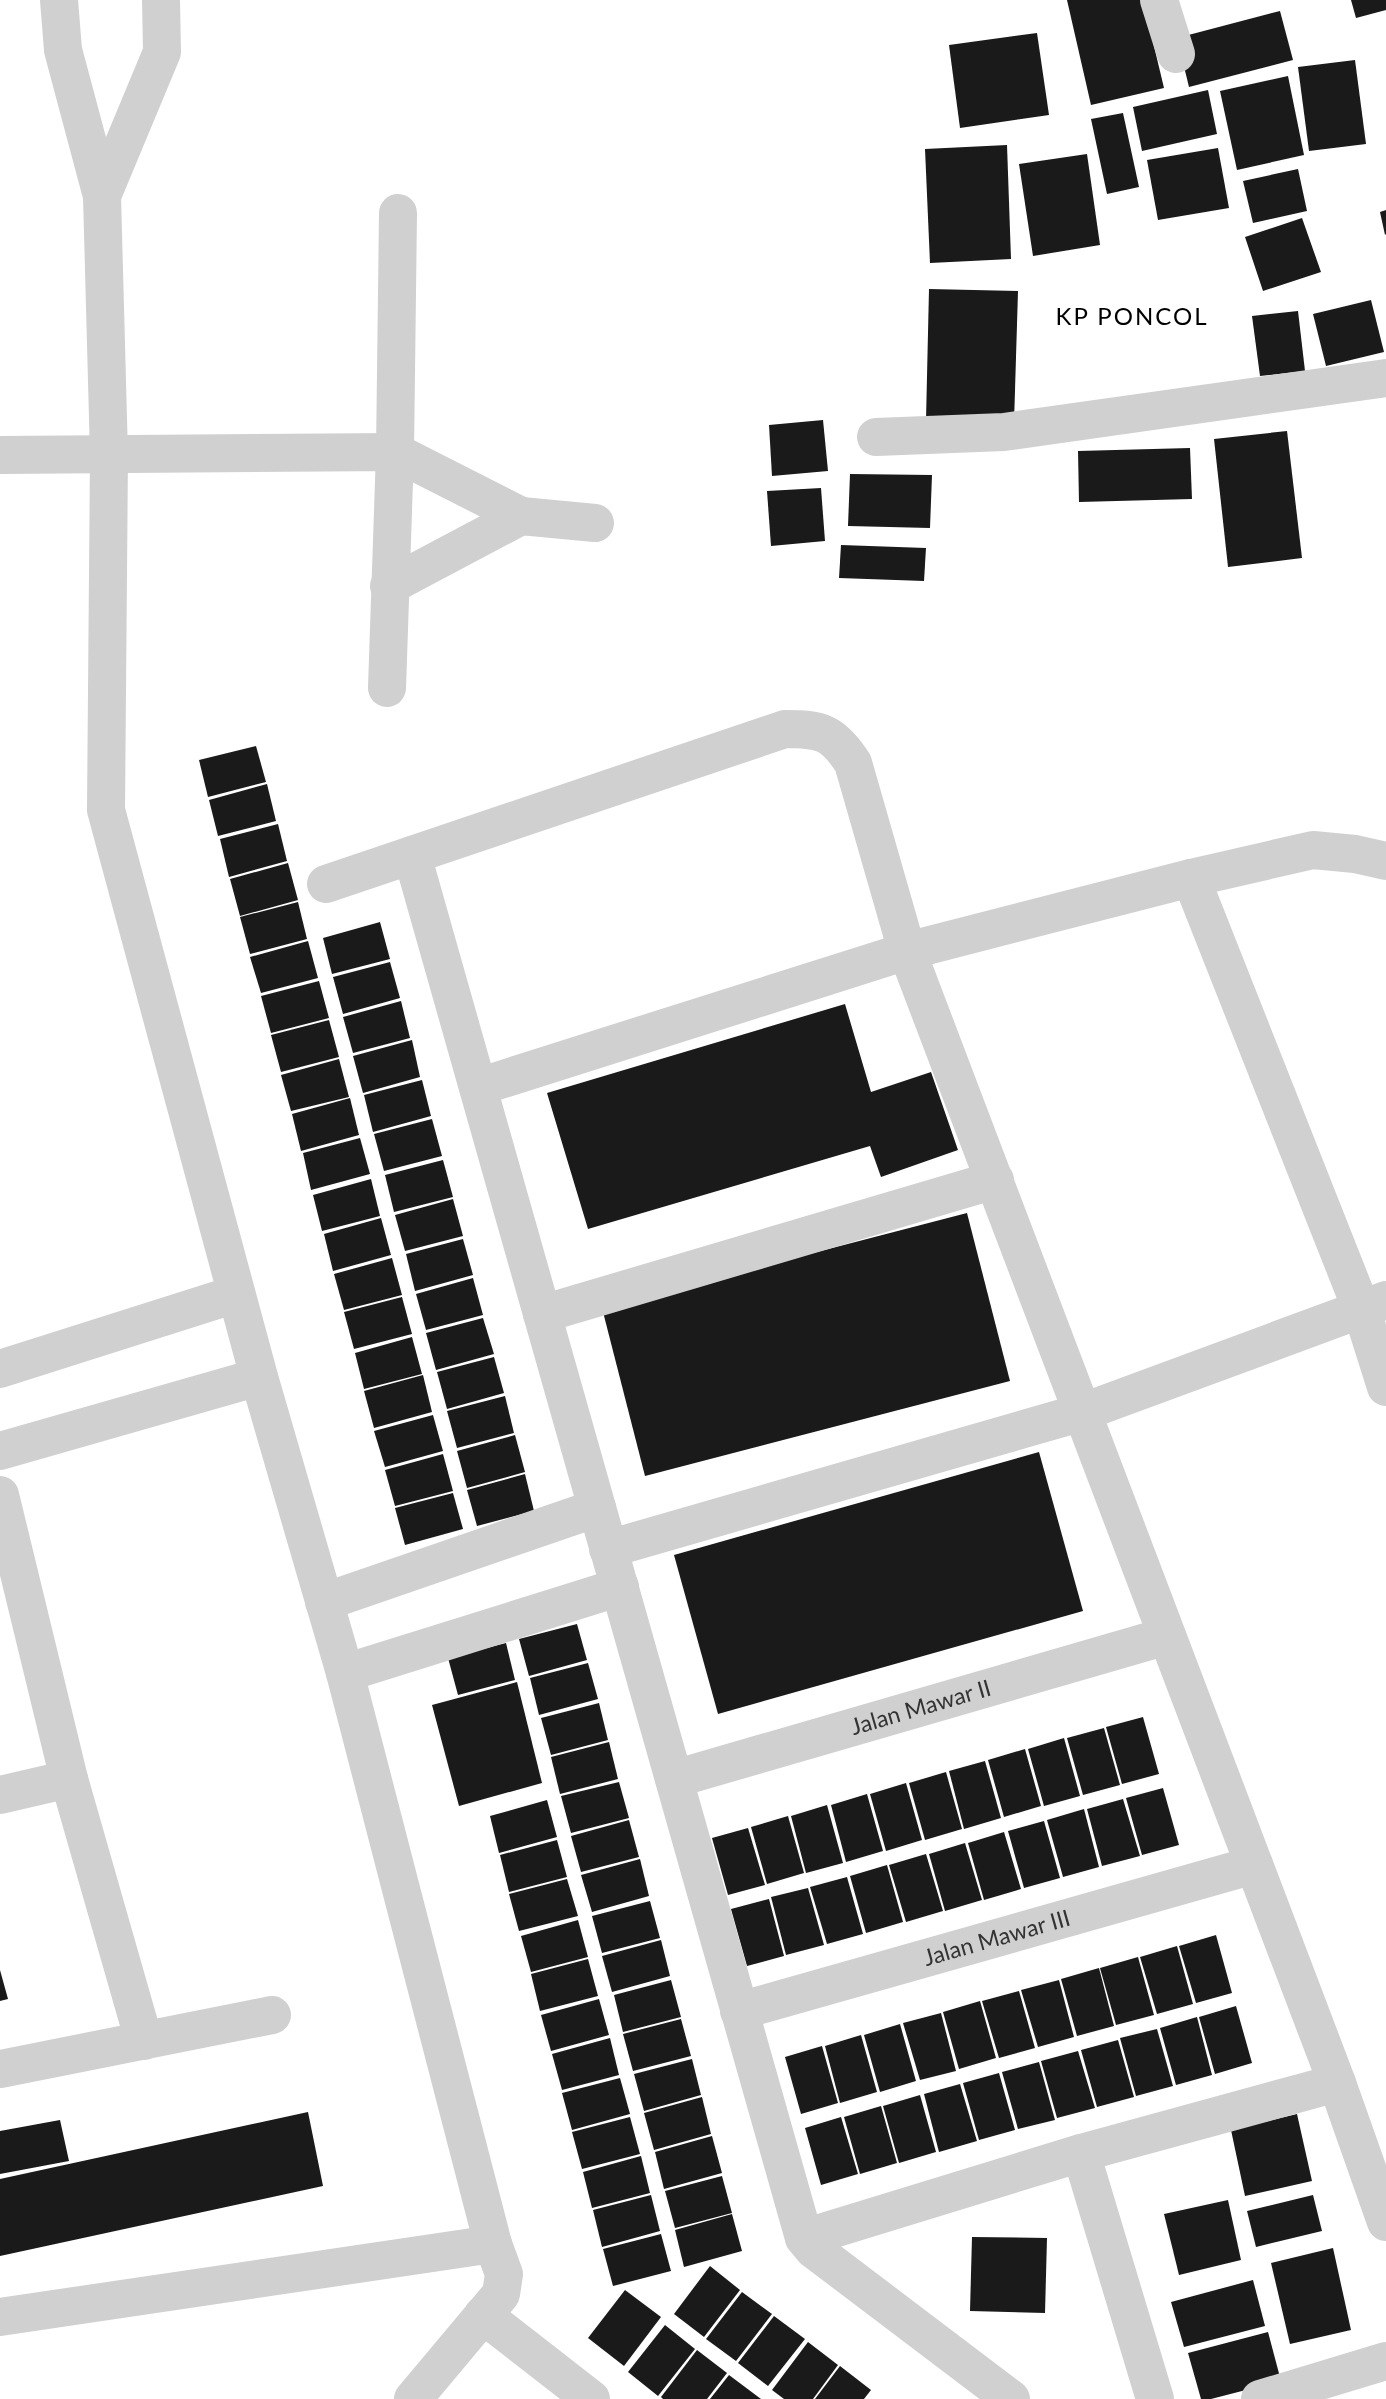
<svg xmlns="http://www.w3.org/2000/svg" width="1386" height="2399" viewBox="0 0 1386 2399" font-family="Lato,sans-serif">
<rect width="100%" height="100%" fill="#fff"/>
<g fill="#1a1a1a">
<polygon points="1067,0 1143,0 1164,88 1091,105"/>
<polygon points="1351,0 1386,0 1386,10 1356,18"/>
<polygon points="1280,11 1293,60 1189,87 1177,38"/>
<polygon points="1037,33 1049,115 960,128 949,45"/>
<polygon points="1355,60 1366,144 1309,151 1298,67"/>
<polygon points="1288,76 1304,155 1237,170 1220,91"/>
<polygon points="1208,90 1217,134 1142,151 1133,107"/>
<polygon points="1123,113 1139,187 1107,194 1091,119"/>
<polygon points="1007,145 1011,259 930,263 925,149"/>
<polygon points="1218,148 1229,208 1158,220 1147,160"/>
<polygon points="1087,154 1100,245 1033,256 1019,164"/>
<polygon points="1298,169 1307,211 1253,223 1243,181"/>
<polygon points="1386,210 1386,234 1385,235 1380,212"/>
<polygon points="1302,218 1321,272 1263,291 1245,237"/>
<polygon points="929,289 1018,291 1014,423 926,420"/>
<polygon points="1371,300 1384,352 1326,366 1313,314"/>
<polygon points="1298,311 1305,371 1260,376 1252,316"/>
<polygon points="823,420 828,471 772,476 769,425"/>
<polygon points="1287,431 1302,558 1228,567 1214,439"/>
<polygon points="1190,448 1192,499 1079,502 1078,451"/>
<polygon points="850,474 932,475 930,528 848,526"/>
<polygon points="821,488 825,541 771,546 767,491"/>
<polygon points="841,545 926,548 924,581 839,578"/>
<polygon points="256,746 266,782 208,797 199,760"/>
<polygon points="267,784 276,821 218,836 209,800"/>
<polygon points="278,824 287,861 229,877 220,839"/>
<polygon points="288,863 298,900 240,916 230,879"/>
<polygon points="298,902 307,939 250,954 240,917"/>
<polygon points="380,922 390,959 332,974 323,938"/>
<polygon points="308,941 318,978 261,993 250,957"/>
<polygon points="390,962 400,998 343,1014 333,977"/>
<polygon points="319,981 329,1018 271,1033 261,996"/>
<polygon points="401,1001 410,1038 353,1053 343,1017"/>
<polygon points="845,1004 871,1092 931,1072 958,1150 881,1177 870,1146 588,1229 547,1093"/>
<polygon points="329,1020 339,1057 281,1072 271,1035"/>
<polygon points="412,1040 420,1077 363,1093 353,1056"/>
<polygon points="339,1059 349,1097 291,1111 281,1075"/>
<polygon points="422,1080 431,1116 373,1132 364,1095"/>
<polygon points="350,1098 359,1135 301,1151 292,1114"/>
<polygon points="432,1119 442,1156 384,1171 374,1134"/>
<polygon points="360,1138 370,1174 311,1190 303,1153"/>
<polygon points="443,1160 453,1197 394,1212 385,1175"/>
<polygon points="371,1179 380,1216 322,1231 313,1195"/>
<polygon points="453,1199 463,1236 405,1251 395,1215"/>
<polygon points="967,1213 1010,1381 645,1476 602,1308"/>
<polygon points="381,1218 391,1255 333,1271 324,1234"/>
<polygon points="463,1239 473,1275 415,1291 406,1254"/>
<polygon points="392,1258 402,1295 344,1310 334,1274"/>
<polygon points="473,1278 483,1315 426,1330 416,1294"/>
<polygon points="402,1297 412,1334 354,1349 344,1312"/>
<polygon points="483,1318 494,1354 436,1370 426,1333"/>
<polygon points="412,1337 422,1374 364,1389 355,1353"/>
<polygon points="494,1357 504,1393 447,1409 437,1372"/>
<polygon points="423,1375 432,1412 374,1428 364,1391"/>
<polygon points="505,1396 514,1433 457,1448 447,1411"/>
<polygon points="433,1415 443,1451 385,1467 374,1431"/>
<polygon points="515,1435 525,1472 467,1488 457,1451"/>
<polygon points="1039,1452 1083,1611 718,1714 674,1555"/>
<polygon points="443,1454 453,1491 395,1506 385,1470"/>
<polygon points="525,1474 534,1511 477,1526 467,1490"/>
<polygon points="453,1493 463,1529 405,1545 395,1508"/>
<polygon points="577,1624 587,1660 529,1676 519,1639"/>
<polygon points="506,1643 515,1680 458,1695 448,1658"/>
<polygon points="588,1663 598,1699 539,1715 530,1678"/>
<polygon points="517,1682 542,1783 459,1806 432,1705"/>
<polygon points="599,1703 608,1740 551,1755 541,1718"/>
<polygon points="1143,1717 1159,1774 1122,1784 1106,1727"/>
<polygon points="1104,1728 1120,1785 1083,1795 1067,1738"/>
<polygon points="1064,1738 1080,1796 1044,1806 1028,1749"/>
<polygon points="609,1742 618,1779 560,1794 551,1757"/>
<polygon points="1025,1749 1041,1806 1004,1817 988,1760"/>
<polygon points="985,1761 1001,1818 964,1829 949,1771"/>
<polygon points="946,1772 962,1829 925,1840 909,1783"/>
<polygon points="619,1782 629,1818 571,1833 561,1796"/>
<polygon points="906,1783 922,1840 886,1851 870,1794"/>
<polygon points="1163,1788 1179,1845 1142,1855 1126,1798"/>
<polygon points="867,1794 883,1851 846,1862 831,1805"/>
<polygon points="1123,1799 1140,1856 1102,1866 1087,1809"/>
<polygon points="547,1800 557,1837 499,1853 490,1816"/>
<polygon points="827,1805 843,1863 806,1873 791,1816"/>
<polygon points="1084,1809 1099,1867 1063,1877 1047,1820"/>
<polygon points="788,1816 804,1873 767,1884 751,1827"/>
<polygon points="629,1820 639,1857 581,1872 571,1836"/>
<polygon points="1044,1821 1060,1878 1024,1888 1008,1831"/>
<polygon points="748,1828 765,1885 728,1895 712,1838"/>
<polygon points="1004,1832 1021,1889 984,1900 968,1843"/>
<polygon points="557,1840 567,1877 509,1892 500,1855"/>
<polygon points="965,1843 982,1900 945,1911 929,1854"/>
<polygon points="926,1854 943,1911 906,1922 889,1865"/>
<polygon points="640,1859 649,1896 592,1912 581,1875"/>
<polygon points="887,1865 903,1922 866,1933 850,1876"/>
<polygon points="847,1877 863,1934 827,1944 810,1887"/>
<polygon points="567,1879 578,1916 519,1931 509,1894"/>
<polygon points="808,1888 824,1945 786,1955 771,1897"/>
<polygon points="769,1899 784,1956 747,1966 731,1909"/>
<polygon points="650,1901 660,1938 602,1953 592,1916"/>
<polygon points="578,1920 588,1957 531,1972 521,1936"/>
<polygon points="1216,1935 1232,1993 1196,2003 1179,1946"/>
<polygon points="661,1940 670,1976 612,1992 602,1956"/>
<polygon points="1177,1946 1193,2004 1157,2014 1140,1957"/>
<polygon points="1138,1957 1154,2015 1116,2025 1100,1968"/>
<polygon points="588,1959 598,1996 540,2011 531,1974"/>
<polygon points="1099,1968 1114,2026 1077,2036 1061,1979"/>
<polygon points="0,1970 8,1999 0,2001"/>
<polygon points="671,1980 681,2017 623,2032 614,1995"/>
<polygon points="1059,1980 1074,2037 1038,2047 1021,1990"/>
<polygon points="1019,1991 1035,2048 999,2058 982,2001"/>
<polygon points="599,1999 609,2035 551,2051 541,2015"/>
<polygon points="980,2001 996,2058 959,2069 943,2012"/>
<polygon points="1236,2006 1252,2063 1215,2074 1199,2017"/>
<polygon points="941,2013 956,2071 920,2080 903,2023"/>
<polygon points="1197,2017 1212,2075 1176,2085 1160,2028"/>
<polygon points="681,2019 691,2056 633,2071 623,2034"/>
<polygon points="900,2024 916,2081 880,2092 864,2035"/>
<polygon points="1157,2029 1173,2086 1136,2096 1120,2038"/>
<polygon points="861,2035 877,2092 840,2103 825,2046"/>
<polygon points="610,2038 619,2075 562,2090 552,2054"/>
<polygon points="1118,2040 1134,2097 1097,2107 1081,2050"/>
<polygon points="822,2046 838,2103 801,2114 785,2057"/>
<polygon points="1078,2051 1095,2108 1057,2118 1041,2061"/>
<polygon points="692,2059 701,2095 644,2111 634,2074"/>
<polygon points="1039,2062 1055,2120 1018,2129 1002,2072"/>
<polygon points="999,2073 1015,2130 979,2140 963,2083"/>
<polygon points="620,2078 630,2114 572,2130 562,2093"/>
<polygon points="960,2084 977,2141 939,2152 924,2094"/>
<polygon points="920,2095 936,2152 899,2163 883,2106"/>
<polygon points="702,2097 711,2134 654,2150 644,2113"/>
<polygon points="881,2106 897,2163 860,2174 844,2117"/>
<polygon points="308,2112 323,2186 0,2256 0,2179"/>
<polygon points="1297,2114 1312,2181 1245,2196 1231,2130"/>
<polygon points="630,2117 640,2154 582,2169 572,2132"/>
<polygon points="841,2117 858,2174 821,2185 805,2128"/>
<polygon points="60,2120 69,2161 0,2174 0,2131"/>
<polygon points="712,2136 722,2173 664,2189 655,2152"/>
<polygon points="641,2156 650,2193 592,2208 583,2172"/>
<polygon points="722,2176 732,2213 675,2228 665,2191"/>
<polygon points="651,2195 660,2231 602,2247 593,2210"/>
<polygon points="1313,2195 1322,2231 1256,2247 1247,2211"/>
<polygon points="1228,2200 1241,2260 1179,2275 1164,2214"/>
<polygon points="732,2214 742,2251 684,2267 675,2230"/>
<polygon points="661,2234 671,2271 613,2286 603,2249"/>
<polygon points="972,2237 1047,2238 1045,2313 970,2311"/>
<polygon points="1333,2248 1351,2330 1290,2344 1271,2263"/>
<polygon points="710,2266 740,2290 704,2337 674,2314"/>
<polygon points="1253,2280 1265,2326 1184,2347 1171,2302"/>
<polygon points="625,2290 661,2317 624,2366 588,2338"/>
<polygon points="742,2292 772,2314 736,2361 706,2339"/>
<polygon points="774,2316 805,2339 768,2386 738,2363"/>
<polygon points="665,2325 695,2349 658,2396 628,2372"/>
<polygon points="1268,2332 1281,2381 1211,2399 1201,2399 1188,2353"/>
<polygon points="808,2342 838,2365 813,2399 784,2399 772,2390"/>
<polygon points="697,2350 727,2373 707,2399 663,2399 661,2397"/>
<polygon points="840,2366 871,2390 864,2399 815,2399"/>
<polygon points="729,2375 761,2399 710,2399"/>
</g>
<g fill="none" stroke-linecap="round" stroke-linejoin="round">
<g stroke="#d0d0d0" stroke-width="38">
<polyline points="59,0 63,50 102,196 109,455 106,810 259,1377 345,1673 493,2244 504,2274 501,2294 413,2399"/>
<polyline points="1159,0 1176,54"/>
<polyline points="102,196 162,52 161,0"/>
<polyline points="876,437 1004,432 1386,378"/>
<polyline points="0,455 395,452 521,516"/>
<polyline points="389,586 521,516 595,523"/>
<polyline points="387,688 395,452 398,213"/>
<polyline points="412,855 804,2238 813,2249 1011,2399"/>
<polyline points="1191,878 1361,1308 1386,1387"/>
<path d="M326,884L785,729C821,729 833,732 853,763L907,951L1337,2083L1386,2222"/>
<polyline points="478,1087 907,951 1191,878 1313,850 1355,854 1386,861"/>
<polyline points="542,1314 995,1180"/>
<polyline points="0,1369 236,1294"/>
<polyline points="0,1451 259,1377"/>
<polyline points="0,1495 69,1779 144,2041"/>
<polyline points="608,1549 1083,1412 1386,1300"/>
<polyline points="324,1602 597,1508"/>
<polyline points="345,1673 620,1587"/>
<path id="s1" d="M674,1779L1167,1636"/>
<polyline points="0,1795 69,1779"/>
<path id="s2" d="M739,2011L1254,1865"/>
<polyline points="0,2069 272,2015"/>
<polyline points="1081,2153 1155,2399"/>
<polyline points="804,2238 1081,2153 1337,2083"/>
<polyline points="483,2315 591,2399"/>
<polyline points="0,2317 493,2244"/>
<polyline points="1260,2399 1386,2361"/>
</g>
</g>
<g text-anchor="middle" stroke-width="7" stroke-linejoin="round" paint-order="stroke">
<g font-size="23" fill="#333" stroke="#fff">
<text dy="8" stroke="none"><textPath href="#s1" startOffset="257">Jalan Mawar II</textPath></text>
<text dy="8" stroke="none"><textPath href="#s2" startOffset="268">Jalan Mawar III</textPath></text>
</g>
<g font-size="24" letter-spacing="2" fill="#000" stroke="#fff">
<text x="1132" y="325">KP PONCOL</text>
</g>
</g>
</svg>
